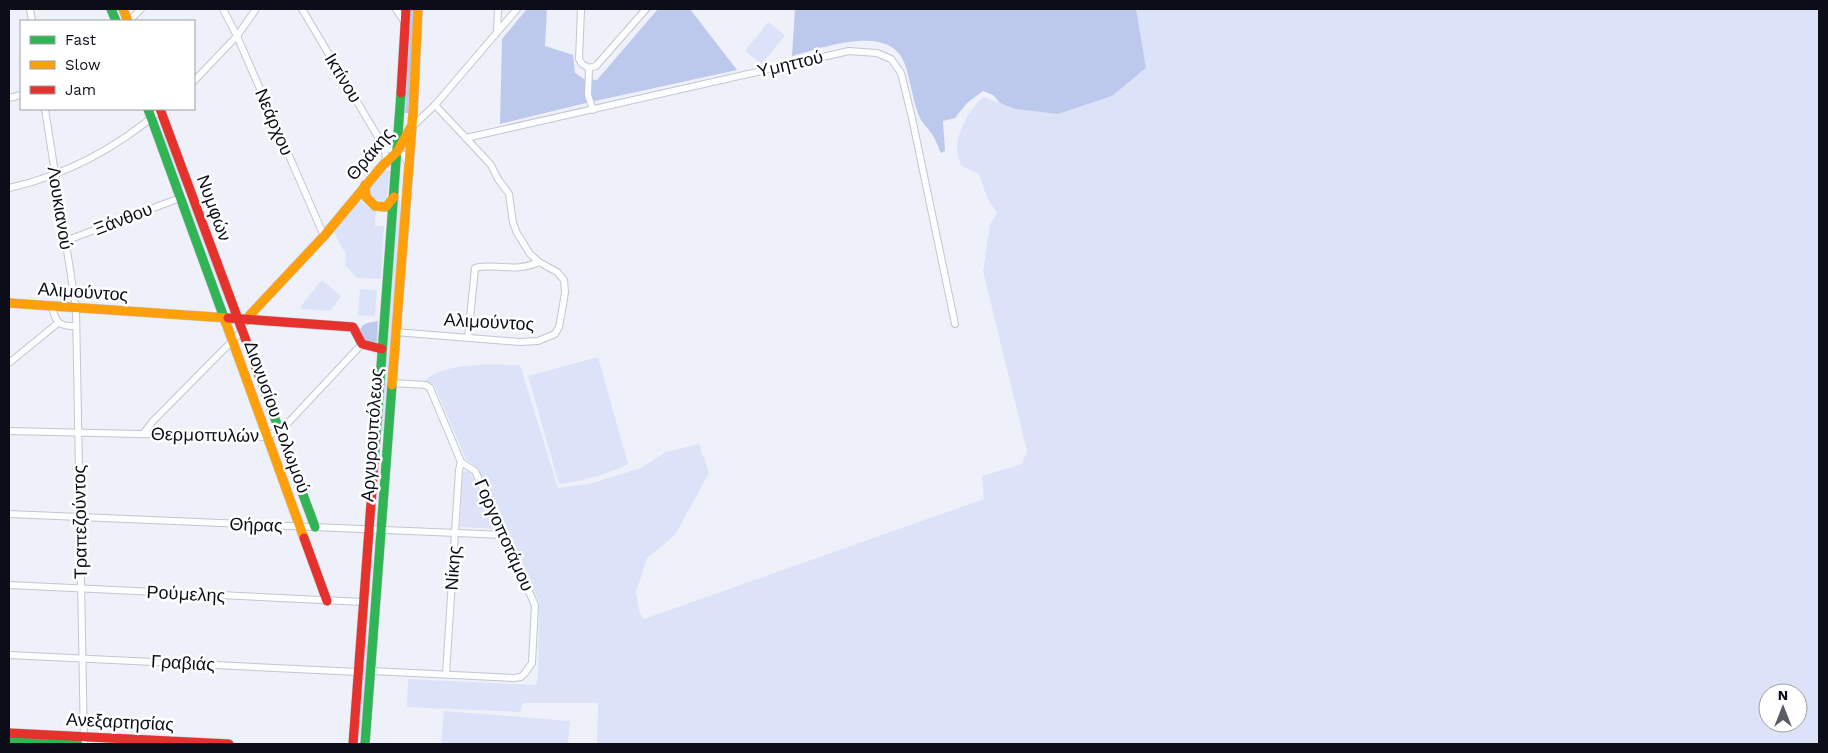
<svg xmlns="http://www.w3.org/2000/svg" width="1828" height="753" viewBox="0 0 1828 753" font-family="'Work Sans',sans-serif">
<rect width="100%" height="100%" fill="#eef1f9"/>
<g fill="#dce3f8" fill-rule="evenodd">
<path d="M1135,9H1819V744H597L598,703H523L520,712L407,707L408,679L536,685L538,678L539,602L476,467L466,459L434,385L424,381C446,361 491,365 520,365L558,488L589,484L641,468L666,452L699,444L709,473L675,535L647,558L636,592L639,611L644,619L984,499L982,476L1022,464L1027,451L983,271L990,224L997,213L987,198L979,174L961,166C959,160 957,154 957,146C958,131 971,106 984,97L1015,109L1058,114L1112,96L1146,68ZM1768,693H1798V723H1768Z"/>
<polygon points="768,22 785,35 762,64 745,51"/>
<polygon points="166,134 185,186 182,187 162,135"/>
<polygon points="385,170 390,171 387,198 383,201 375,200 370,195 370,188"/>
<polygon points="359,200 370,209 376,211 375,226 384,226 381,279 357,278 345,265 346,255 333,230"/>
<polygon points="398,200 400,200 400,218 384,431 381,431"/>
<polygon points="191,201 208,247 205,248 188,203"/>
<polygon points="209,249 228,300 225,301 206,251"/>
<polygon points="322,280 341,296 330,311 302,309 301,306"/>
<polygon points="360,289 377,290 375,316 358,315"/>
<path d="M598,357L628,464C605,475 584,481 559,484L528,376Z"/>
<polygon points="466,471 470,472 498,529 460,527 463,472"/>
<polygon points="365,629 368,629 366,675 363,675"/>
<polygon points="362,677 366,677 362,734 358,734"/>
<polygon points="444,711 570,721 568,744 441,744"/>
</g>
<g fill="#bdc8ed">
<polygon points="411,9 414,9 408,113 405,113"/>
<polygon points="527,9 547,9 545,46 573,55 575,73 584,79 597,80 658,9 690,9 737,70 586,103 500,124 502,39"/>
<path d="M795,9H1136L1146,68L1112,96L1058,114L1015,109L1000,103L993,95L983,91L967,103L955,118L943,121L945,151L941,153C938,147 936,139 931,133C928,128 922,123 920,118C912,100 911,80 904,62C888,23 822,48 792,56Z"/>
<polygon points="378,321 377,342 372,343 363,339 360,332 362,326 367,323"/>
</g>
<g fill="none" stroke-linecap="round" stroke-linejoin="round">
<defs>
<g id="street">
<polyline points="30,9 32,21"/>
<polyline points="223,9 237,36 324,236"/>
<polyline points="302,9 384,147 386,158 384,164"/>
<polyline points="396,9 404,21"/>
<polyline points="581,9 579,59 582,64 589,68"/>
<polyline points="129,21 141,9"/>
<polyline points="497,32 498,9"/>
<polyline points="589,68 596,66 646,9"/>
<polyline points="589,68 588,95 593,110"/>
<polyline points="194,81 237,36 256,9"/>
<polyline points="9,98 21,95"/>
<polyline points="435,105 466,138 849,51 877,53 891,59 901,73 912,118 955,324"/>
<polyline points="45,109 76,308 84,744"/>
<polyline points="412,127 435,105 517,9"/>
<polyline points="384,147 404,155 408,164"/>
<path d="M9,188C67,175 117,148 162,109"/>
<polyline points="65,241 180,198"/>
<path d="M52,306C55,322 59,327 76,326"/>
<polyline points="395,332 520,342 538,341 555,334 559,327 563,305 565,292 564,280 557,272 539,262 530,254 517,233 513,223 509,194 498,179 491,165 466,138"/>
<path d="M468,338L475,268C498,263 515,273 539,262"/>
<polyline points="9,363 58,323"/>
<polyline points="9,431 267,437 286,425 362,344"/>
<polyline points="143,434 153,421 242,331"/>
<polyline points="9,514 504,535"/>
<polyline points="9,585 363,602"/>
<polyline points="9,655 358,672"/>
<polyline points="371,671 514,678 521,677 525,673 532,663 535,605 475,471 461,462 430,388 426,385 392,383"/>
<polyline points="446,674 459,470 461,462"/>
</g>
<g id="fast">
<polyline points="111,9 116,21"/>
<polyline points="148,109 226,323"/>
<polyline points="264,389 315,527"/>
<polyline points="374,463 401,93"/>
<polyline points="9,741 78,744"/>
<polyline points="365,744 392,385"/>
</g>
<g id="slow">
<polyline points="123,9 128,21"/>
<polyline points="365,185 366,197 375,206 386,207 394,197"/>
<polyline points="9,303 228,318"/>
<polyline points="248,320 249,316 324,236 383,165 397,152 411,127"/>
<polyline points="226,323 304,538"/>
<polyline points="392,385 413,113 418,9"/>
</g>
<g id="jam">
<polyline points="401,93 406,9"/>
<polyline points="160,109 264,389"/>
<polyline points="228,318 353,327 362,344 382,349"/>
<polyline points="304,538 327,601"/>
<polyline points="9,733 229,744"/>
<polyline points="353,744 374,463"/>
</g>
</defs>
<use href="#street" stroke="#c3c6d0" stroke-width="8"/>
<use href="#fast" stroke="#c3c6d0" stroke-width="10"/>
<use href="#slow" stroke="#c3c6d0" stroke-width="10"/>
<use href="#jam" stroke="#c3c6d0" stroke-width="10"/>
<use href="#street" stroke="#fcfdfe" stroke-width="6"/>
<use href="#fast" stroke="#30b455" stroke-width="9"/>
<use href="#slow" stroke="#ff9f0a" stroke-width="9"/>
<use href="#jam" stroke="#e5322d" stroke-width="9"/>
</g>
<g text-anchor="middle" stroke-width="5" stroke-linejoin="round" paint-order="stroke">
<g font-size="18" fill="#0b0e19" stroke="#fff">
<text transform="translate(790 64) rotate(-13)" y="6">Υμηττού</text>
<text transform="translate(343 78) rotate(59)" y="6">Ικτίνου</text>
<text transform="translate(274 122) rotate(67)" y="6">Νεάρχου</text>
<text transform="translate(370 154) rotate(-50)" y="6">Θράκης</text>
<text transform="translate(60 208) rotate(81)" y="6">Λουκιανού</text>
<text transform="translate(214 208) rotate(70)" y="6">Νυμφών</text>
<text transform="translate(123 219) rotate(-21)" y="6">Ξάνθου</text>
<text transform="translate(83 292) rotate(4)" y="6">Αλιμούντος</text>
<text transform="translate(489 322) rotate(3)" y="6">Αλιμούντος</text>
<text transform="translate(277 417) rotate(70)" y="6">Διονυσίου Σολωμού</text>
<text transform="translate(205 435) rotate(1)" y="6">Θερμοπυλών</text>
<text transform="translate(372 435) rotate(-86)" y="6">Αργυρουπόλεως</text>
<text transform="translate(80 522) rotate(-91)" y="6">Τραπεζούντος</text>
<text transform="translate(256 525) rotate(2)" y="6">Θήρας</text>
<text transform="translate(504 535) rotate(66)" y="6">Γοργοποτάμου</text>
<text transform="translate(453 568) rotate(-86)" y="6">Νίκης</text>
<text transform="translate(186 594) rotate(3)" y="6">Ρούμελης</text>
<text transform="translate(183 663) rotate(3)" y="6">Γραβιάς</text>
<text transform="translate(120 722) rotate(3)" y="6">Ανεξαρτησίας</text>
</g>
</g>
<rect width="1828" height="753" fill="none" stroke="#0b0e19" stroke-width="20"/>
<rect x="20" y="20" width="175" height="90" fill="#ffffff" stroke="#9d9fa3"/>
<rect x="30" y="36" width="25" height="8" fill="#30b455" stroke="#9d9fa3"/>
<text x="65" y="45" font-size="15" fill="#0b0e19">Fast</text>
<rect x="30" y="61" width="25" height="8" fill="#ff9f0a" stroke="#9d9fa3"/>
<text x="65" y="70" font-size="15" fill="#0b0e19">Slow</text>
<rect x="30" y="86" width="25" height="8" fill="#e5322d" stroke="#9d9fa3"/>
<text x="65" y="95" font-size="15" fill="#0b0e19">Jam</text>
<g transform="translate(1783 708)"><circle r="24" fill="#ffffff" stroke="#9d9fa3"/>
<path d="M0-4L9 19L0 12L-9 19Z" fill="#5a5d67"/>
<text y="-8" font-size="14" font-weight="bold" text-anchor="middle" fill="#0b0e19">N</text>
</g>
</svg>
